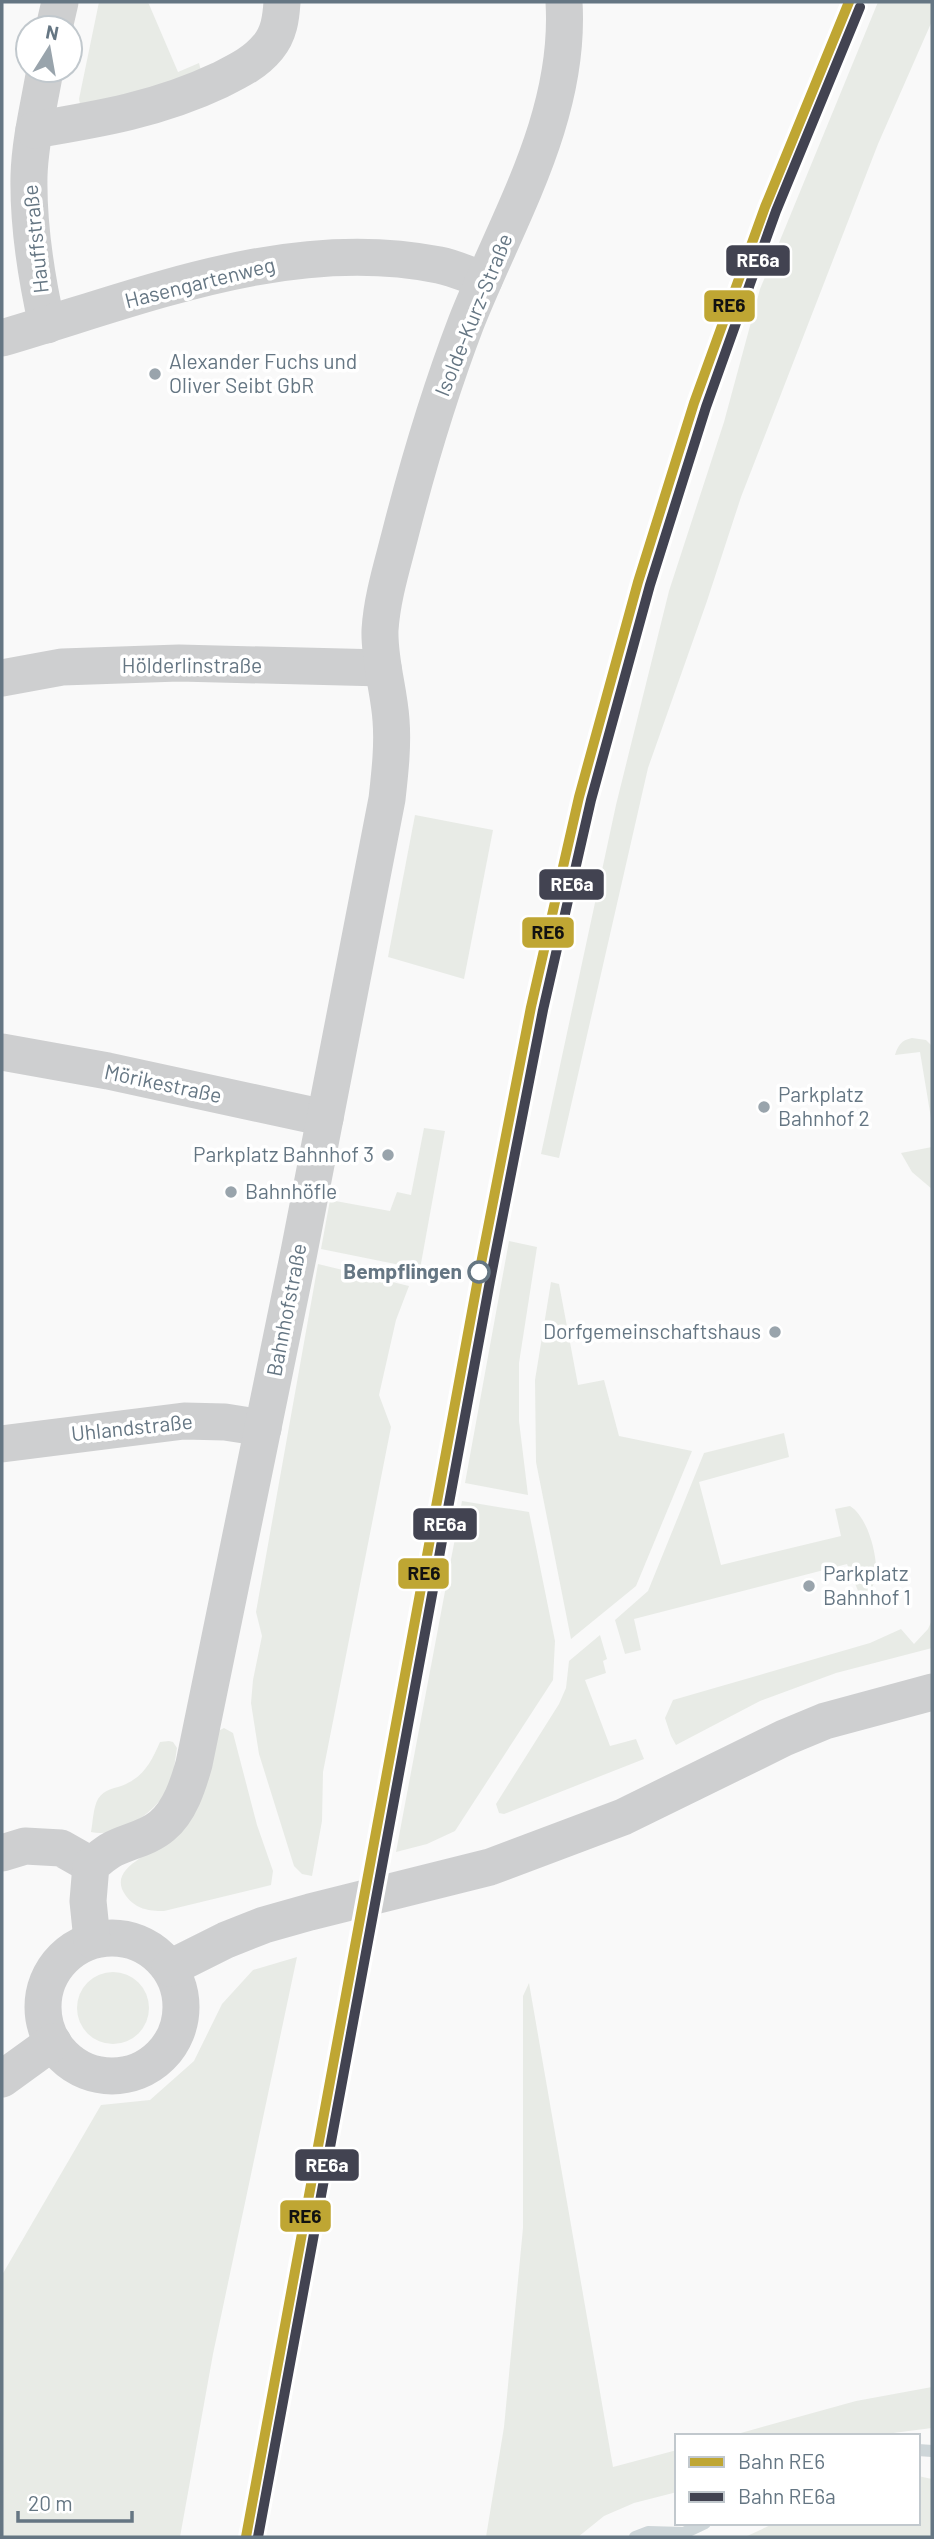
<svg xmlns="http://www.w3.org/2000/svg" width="934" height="2539" viewBox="0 0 934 2539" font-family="Barlow,sans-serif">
<rect width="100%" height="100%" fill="#f9f9f9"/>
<g fill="#e8ebe6">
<polygon points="99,2 148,2 178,72 199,63 202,75 164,93 80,104 79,99"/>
<polygon points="878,2 932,2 932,21 878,144 741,497 707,601 648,768 559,1158 541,1154 616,805 669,591 724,422 760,289"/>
<polygon points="415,815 493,830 464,979 388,957"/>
<path d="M912,1038L926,1040L931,1045L932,1124L920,1052L895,1055C898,1045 902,1040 912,1038Z"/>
<polygon points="424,1128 445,1131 420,1269 321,1249 330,1200 390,1211 397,1192 411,1195"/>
<polygon points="932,1147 932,1189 912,1172 901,1153"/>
<polygon points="509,1241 537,1247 519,1363 519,1421 528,1495 465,1483"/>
<polygon points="318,1264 409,1286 396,1320 379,1395 391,1427 323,1772 322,1821 312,1876 302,1874 294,1866 259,1754 251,1703 253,1680 262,1636 256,1612"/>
<polygon points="551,1282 559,1284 578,1385 604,1380 619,1436 692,1451 636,1586 571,1639 536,1462 535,1380"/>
<path d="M784,1433L789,1457L699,1482L721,1565L841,1536L835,1509L850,1506C866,1516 875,1547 876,1566C876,1576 873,1585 871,1594L861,1598L847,1564L634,1619L641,1650L625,1654L615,1620L648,1591L704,1453Z"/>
<polygon points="462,1501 529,1512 555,1641 553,1680 455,1831 427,1844 396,1852"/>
<polygon points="932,1620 932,1648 836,1673 760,1701 676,1745 671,1736 665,1718 673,1700 870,1643 901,1629 914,1644 928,1629"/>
<polygon points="600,1635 607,1659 603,1661 606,1673 585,1680 610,1746 636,1739 644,1759 504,1814 499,1813 496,1804 559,1704 566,1688 569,1661"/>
<path d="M224,1728L233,1733L257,1825L273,1871L271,1885L164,1911C148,1911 136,1909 126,1896C105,1868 153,1855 167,1839C173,1831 176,1818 180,1809C191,1784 201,1759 212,1734Z"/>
<path d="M169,1741L173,1742L177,1748C175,1760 174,1776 169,1787C157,1811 119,1839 91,1832C93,1822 93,1808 98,1799C105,1788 115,1789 126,1784C145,1775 152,1760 160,1742Z"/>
<polygon points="297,1957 213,2354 180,2537 2,2537 2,2275 101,2105 150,2100 194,2061 222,2004 253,1970"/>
<circle cx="113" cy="2008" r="36"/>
<polygon points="529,1983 613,2467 677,2450 677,2492 634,2503 604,2516 578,2537 486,2537 504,2427 523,2228 523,1996"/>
<polygon points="932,2387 932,2428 870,2436 730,2436 856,2401"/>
<polygon points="918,2476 932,2479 932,2537 745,2537 775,2523 918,2523"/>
</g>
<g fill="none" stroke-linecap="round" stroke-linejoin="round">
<g stroke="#ced6d9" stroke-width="12">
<polyline points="918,2450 932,2451"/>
<polyline points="635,2537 648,2532 684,2533 705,2523"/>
</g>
<g stroke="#cecfd0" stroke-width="37">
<polyline points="54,28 60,2"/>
<path d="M45,70C39,105 30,140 29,176C28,226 36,276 47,325"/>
<path d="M34,130C100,119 159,109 220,80C238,71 255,63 268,47C279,34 281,18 282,2"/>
<path d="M2,338C142,297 290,235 439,265C454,268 469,275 484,280"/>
<polyline points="2,678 62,667 179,663 383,668"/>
<polyline points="2,1052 108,1071 325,1118"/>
<polyline points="2,1444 184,1421 225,1422 263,1428"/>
<polyline points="2,1853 25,1846 61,1848 91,1865"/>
<circle cx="112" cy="2007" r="69"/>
<path d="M92,1940L88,1901L91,1865C98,1860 105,1853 113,1849C129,1841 148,1838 162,1826C180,1811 188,1785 194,1764L299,1252L387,799C390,772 393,746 391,720C389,690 379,660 380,630C382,597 393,563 401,531C419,461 440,391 466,323C507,219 571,118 564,2"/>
<polyline points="170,1968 226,1940 264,1925 310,1912 490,1867 623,1817 784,1738 825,1721 932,1692"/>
<polyline points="2,2079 53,2042"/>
</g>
<defs>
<polyline id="rail-1" points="246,2537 478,1279 531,1007 579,797 638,582 694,403 765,207 849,2"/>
<polyline id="rail-2" points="258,2537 490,1281 543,1010 591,800 650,585 706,407 776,211 860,7"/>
</defs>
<use href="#rail-1" stroke="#fff" stroke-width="16"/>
<use href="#rail-2" stroke="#fff" stroke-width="16"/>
<use href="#rail-1" stroke="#bfa633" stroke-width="10"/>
<use href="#rail-2" stroke="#424351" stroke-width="10"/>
</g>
<g fill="#99a4ac" stroke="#fff" stroke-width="2.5">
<circle cx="155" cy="374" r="7"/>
<circle cx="764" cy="1107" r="7"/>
<circle cx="388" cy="1155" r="7"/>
<circle cx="231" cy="1192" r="7"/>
<circle cx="775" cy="1332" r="7"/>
<circle cx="809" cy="1586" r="7"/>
</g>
<circle fill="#fff" stroke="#657683" stroke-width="3.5" cx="479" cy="1272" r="10"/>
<g text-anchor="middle" stroke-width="7" stroke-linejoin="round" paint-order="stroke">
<g font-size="21" fill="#657683" stroke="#fff">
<text transform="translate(36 239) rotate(-96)" y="7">Hauffstraße</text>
<text transform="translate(200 283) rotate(-14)" y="7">Hasengartenweg</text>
<text transform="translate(474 315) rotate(-68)" y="7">Isolde-Kurz-Straße</text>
<text x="192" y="673">Hölderlinstraße</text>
<text transform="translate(163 1084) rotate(12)" y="7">Mörikestraße</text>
<text transform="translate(287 1310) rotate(-79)" y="7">Bahnhofstraße</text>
<text transform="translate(132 1428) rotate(-6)" y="7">Uhlandstraße</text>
</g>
<g font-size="21" fill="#657683" stroke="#fff" text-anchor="start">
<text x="169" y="369">Alexander Fuchs und<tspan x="169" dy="24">Oliver Seibt GbR</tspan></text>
<text x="778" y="1102">Parkplatz<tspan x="778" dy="24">Bahnhof 2</tspan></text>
<text x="374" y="1162" text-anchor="end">Parkplatz Bahnhof 3</text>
<text x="245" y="1199">Bahnhöfle</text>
<text x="761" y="1339" text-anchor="end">Dorfgemeinschaftshaus</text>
<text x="823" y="1581">Parkplatz<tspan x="823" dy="24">Bahnhof 1</tspan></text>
</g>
<g font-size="21" font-weight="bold" fill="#657683" stroke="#fff" text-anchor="end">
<text x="462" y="1279">Bempflingen</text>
</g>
</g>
<g stroke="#fff" stroke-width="2.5">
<rect x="725" y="244" width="66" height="33" rx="7" fill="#424351"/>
<rect x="703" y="289" width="53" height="34" rx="7" fill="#bfa633"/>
<rect x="538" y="868" width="67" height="33" rx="7" fill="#424351"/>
<rect x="521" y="916" width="54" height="33" rx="7" fill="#bfa633"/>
<rect x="412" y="1507" width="66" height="34" rx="7" fill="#424351"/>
<rect x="397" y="1557" width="53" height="33" rx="7" fill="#bfa633"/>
<rect x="294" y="2148" width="66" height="34" rx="7" fill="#424351"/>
<rect x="279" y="2199" width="53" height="34" rx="7" fill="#bfa633"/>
</g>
<g font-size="19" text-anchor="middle" font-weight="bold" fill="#fff">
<text x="758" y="267">RE6a</text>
<text x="572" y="891">RE6a</text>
<text x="445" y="1531">RE6a</text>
<text x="327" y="2172">RE6a</text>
</g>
<g font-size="19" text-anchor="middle" font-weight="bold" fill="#111">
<text x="729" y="312">RE6</text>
<text x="548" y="939">RE6</text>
<text x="424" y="1580">RE6</text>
<text x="305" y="2223">RE6</text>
</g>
<rect width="934" height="2539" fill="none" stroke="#657683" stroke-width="7"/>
<rect x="675" y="2434" width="245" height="91" fill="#ffffff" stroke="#c1c8cd" stroke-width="2"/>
<rect x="689" y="2457" width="35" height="10" fill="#bfa633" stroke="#c1c8cd" stroke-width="2"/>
<text x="738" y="2469" font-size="21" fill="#657683">Bahn RE6</text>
<rect x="689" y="2492" width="35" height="10" fill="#424351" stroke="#c1c8cd" stroke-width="2"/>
<text x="738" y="2504" font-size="21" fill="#657683">Bahn RE6a</text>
<g transform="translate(49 49) rotate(11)"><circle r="33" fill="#ffffff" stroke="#c1c8cd" stroke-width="2"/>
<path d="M0-5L12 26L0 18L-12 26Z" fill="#99a4ac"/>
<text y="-10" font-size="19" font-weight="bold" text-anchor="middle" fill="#657683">N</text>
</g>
<path d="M18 2511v10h114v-10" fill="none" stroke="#657683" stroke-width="3.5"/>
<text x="28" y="2511" font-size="21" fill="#657683" stroke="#ffffff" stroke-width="5" paint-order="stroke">20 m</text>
</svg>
